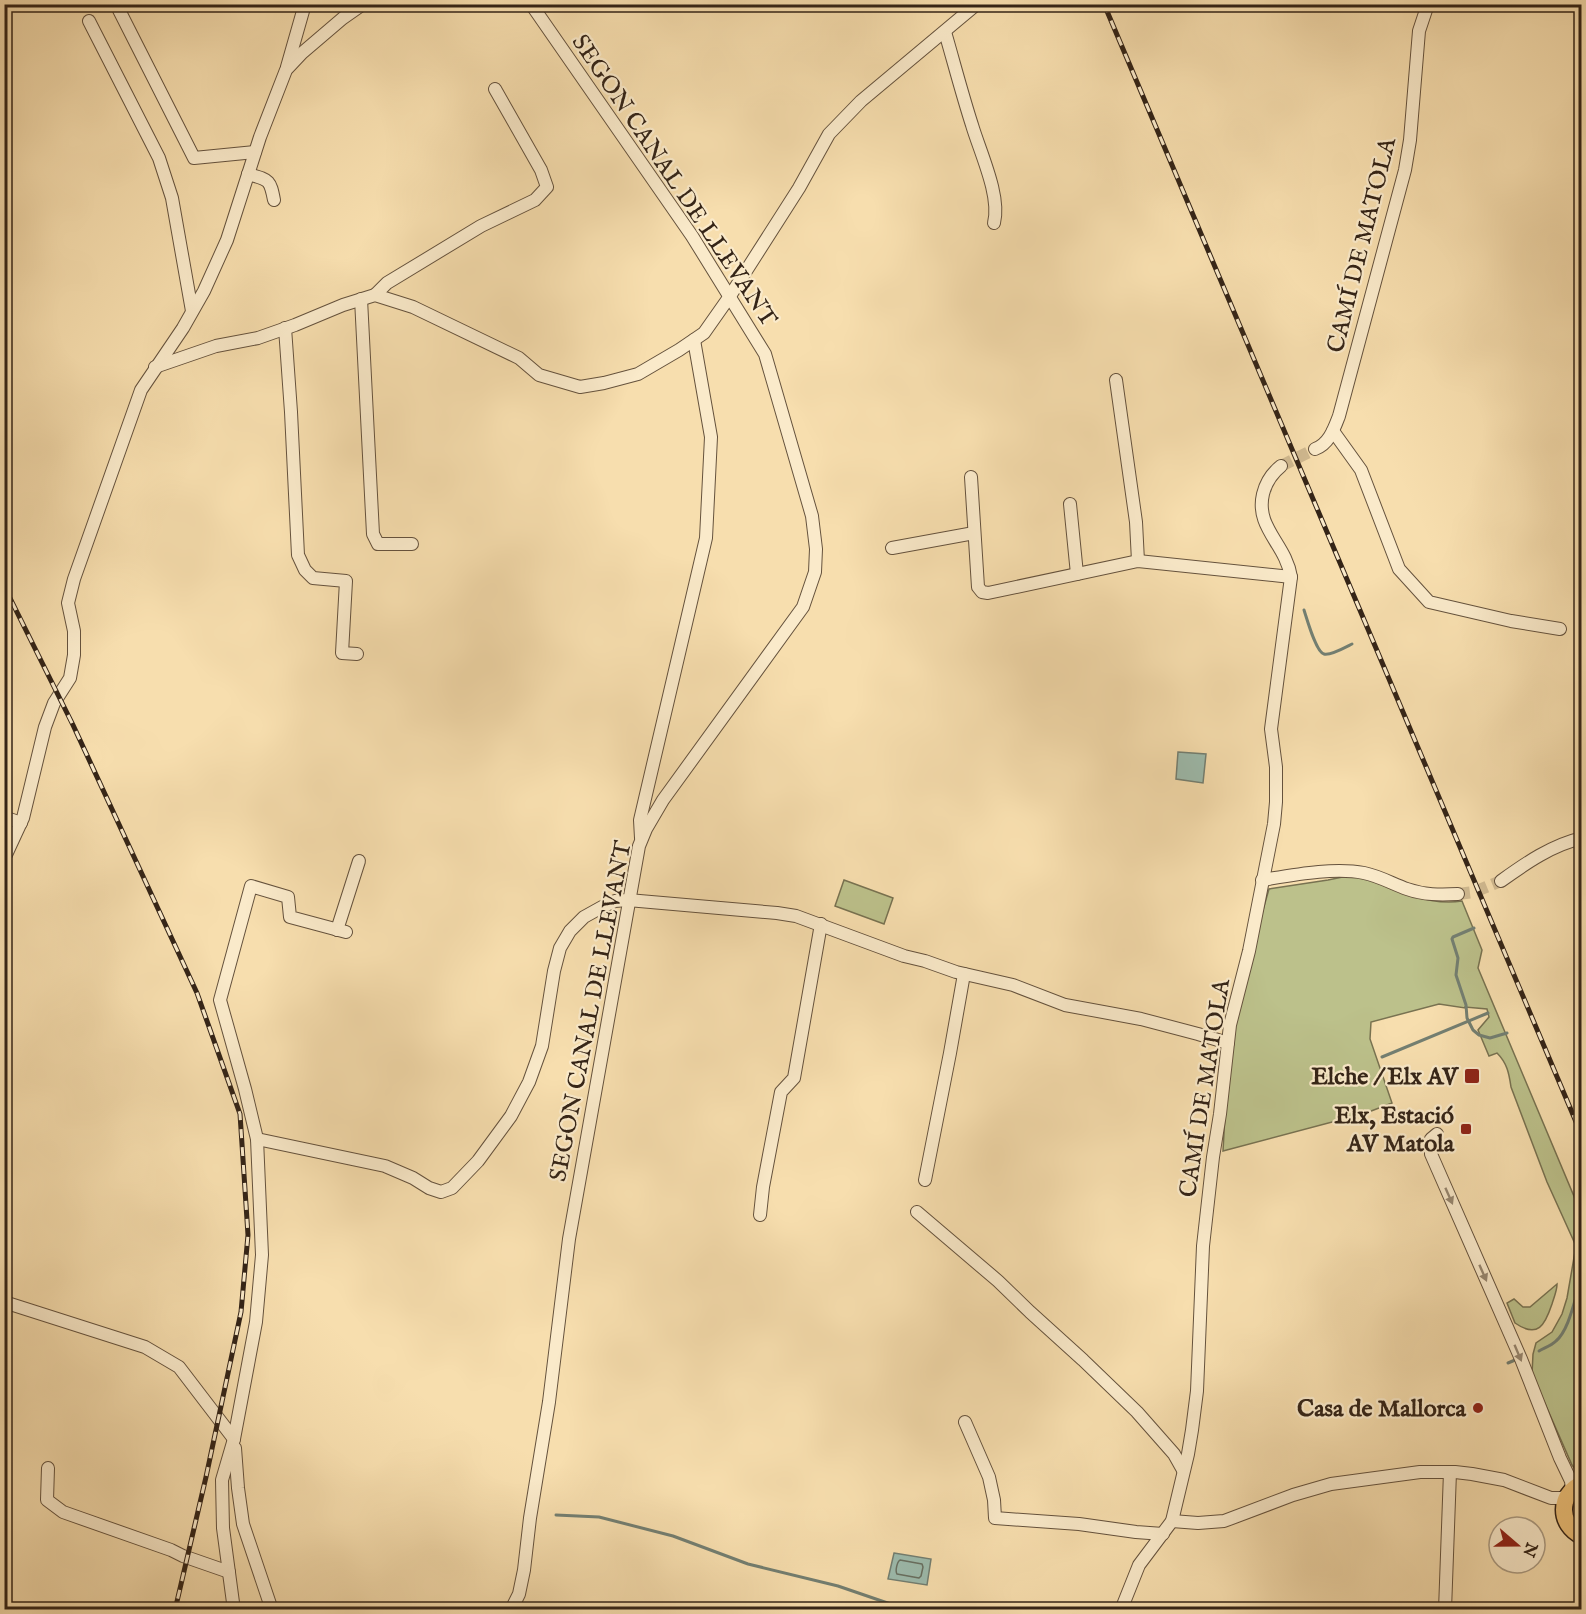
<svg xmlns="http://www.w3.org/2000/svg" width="1586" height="1614" viewBox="0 0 1586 1614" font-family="'IM FELL English',serif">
<rect width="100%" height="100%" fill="#f7deae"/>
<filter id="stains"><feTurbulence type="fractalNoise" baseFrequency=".00333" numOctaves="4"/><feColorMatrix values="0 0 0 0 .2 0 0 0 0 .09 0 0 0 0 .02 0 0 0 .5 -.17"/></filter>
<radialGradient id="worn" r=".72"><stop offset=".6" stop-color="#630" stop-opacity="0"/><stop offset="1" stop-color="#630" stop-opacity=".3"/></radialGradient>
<g fill="#bcc18b" stroke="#787251" stroke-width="1.5">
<path d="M1362,873C1392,888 1427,907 1462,901L1482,950L1478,968L1581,1213V1477L1572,1465L1532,1374L1533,1354L1536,1343L1552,1332L1562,1314L1567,1298L1576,1246L1547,1182L1511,1087C1509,1073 1507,1063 1497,1053L1489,1056L1478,1030L1489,1017L1487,1009L1465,1007V1008L1439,1004L1371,1022L1370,1039L1392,1103L1366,1113L1223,1151L1230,1025L1269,889L1328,880Z"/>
<polygon points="844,880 893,898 884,924 835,906"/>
<path d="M1557,1284C1557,1291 1554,1297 1552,1304C1545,1325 1538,1339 1515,1323L1507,1303L1514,1299L1523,1307H1530Z"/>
</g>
<g fill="#9dbcae" stroke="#737f72" stroke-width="1.5">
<polygon points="1178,752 1206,754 1203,783 1176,779"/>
<polygon points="894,1553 931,1559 927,1585 888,1579"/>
</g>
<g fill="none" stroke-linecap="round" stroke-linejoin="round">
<path stroke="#687062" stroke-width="1.5" d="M900,1560L922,1564L923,1567L921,1576L919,1578L897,1574C895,1571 897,1562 900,1560Z"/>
<g stroke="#737f72" stroke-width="3">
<path d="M1304,610C1307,619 1316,652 1324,654C1330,656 1346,647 1352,644"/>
<polyline points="1474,928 1453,937 1452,939 1458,958 1456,975 1466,1005 1467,1018 1473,1030 1479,1035 1490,1038 1507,1033"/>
<polyline points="1382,1057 1488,1013"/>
<path d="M1539,1351C1544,1348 1551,1346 1556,1341C1570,1329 1575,1296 1582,1278"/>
<polyline points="1508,1363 1515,1360"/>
<polyline points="556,1515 599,1517 673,1536 748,1564 838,1586 908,1610"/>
</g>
<g stroke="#d0b990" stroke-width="12" stroke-dasharray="12 6" stroke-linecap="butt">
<polyline points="1281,466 1315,449"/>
<polyline points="1458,894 1474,892 1501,881"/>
</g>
<defs>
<g id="minor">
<polyline points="119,10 194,158 255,152"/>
<polyline points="89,21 159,158 172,198 192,311"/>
<path d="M945,32C954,63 962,94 972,125C980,152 1001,196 994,223"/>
<polyline points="287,67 305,4"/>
<path d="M248,174C269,180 270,179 274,200"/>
<polyline points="375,295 387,283 481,226 535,200 547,187 541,170 495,89"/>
<polyline points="361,299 373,534 378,544 412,544"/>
<polyline points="285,328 291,412 298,555 305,570 313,578 346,581 342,653 357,654"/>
<polyline points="155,367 216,346 258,338 295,325 343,305 375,295 413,307 519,358 539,375 580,387 604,383 638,374 679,350 704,333 730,296 799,188 829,134 861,101 977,4"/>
<polyline points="1116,380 1136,522 1138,561"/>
<polyline points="1333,431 1361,470 1399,569 1429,602 1511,621 1560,629"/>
<path d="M1315,449C1329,444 1334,429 1339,416L1405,170L1410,140L1419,31L1428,4"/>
<polyline points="971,477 978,587 982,592 988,593 1138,561 1291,577"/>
<polyline points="1070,504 1077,574"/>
<polyline points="892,548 974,533"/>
<polyline points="4,817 21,823"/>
<polyline points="641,838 640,820 706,538 711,437 694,340"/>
<polyline points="4,859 23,818 45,727 54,703 70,678 74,655 74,631 68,603 74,579 141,390 183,328 204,291 227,240 260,137 286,70 302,53 343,18 363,4"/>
<path d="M1262,880C1293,875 1334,867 1364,873C1379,876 1393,884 1407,889C1424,895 1440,895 1458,894"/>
<path d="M1501,881C1526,863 1552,845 1582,838"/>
<polyline points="337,930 359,861"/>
<polyline points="1437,1134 1431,1139 1431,1154 1521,1359 1560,1458 1571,1481 1572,1490"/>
<polyline points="257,1139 385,1166 413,1178 429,1188 441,1192 452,1188 478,1161 511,1116 529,1082 542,1046 554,971 560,948 570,931 584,917 602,907 615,901 628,900 777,913 796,916 904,956 925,961 956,972 1013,985 1065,1005 1141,1019 1198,1034 1228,1043"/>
<polyline points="925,1180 950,1053 964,974"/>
<polyline points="917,1212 998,1281 1030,1312 1083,1360 1137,1412 1174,1454 1183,1470"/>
<polyline points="760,1215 763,1187 781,1092 794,1078 821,924"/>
<polyline points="4,1302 145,1347 179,1367 234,1439"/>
<polyline points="965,1422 989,1477 994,1500 995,1518 1079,1524 1136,1532 1163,1534"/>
<polyline points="235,1448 238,1488 243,1524 272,1610"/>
<polyline points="48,1468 47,1500 63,1512 171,1550 183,1556 229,1572"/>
<polyline points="1172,1521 1198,1523 1224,1521 1293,1495 1331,1484 1420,1472 1455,1472 1472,1474 1504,1480 1551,1498 1561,1498 1567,1496"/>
<polyline points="234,1610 223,1528 222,1480 234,1439 256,1322 262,1255 257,1139 245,1089 220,1000 251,886 288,897 290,917 346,932"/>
<polyline points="511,1610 519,1594 524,1570 530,1518 549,1402 569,1239 639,846 646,829 663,800 803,607 815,572 816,549 812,516 765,354 692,236 531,4"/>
<path d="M1121,1610L1139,1565L1172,1521L1188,1454L1192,1430L1197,1391L1203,1246L1213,1157L1220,1114L1230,1025L1249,951L1274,824L1276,802V767L1271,729L1291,577C1286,544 1255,528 1263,494C1266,482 1271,474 1281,466"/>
<polyline points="1445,1610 1450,1472"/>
</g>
<path id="major" d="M1582,1484C1558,1494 1558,1525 1582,1536"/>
</defs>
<use href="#minor" stroke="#65523d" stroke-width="14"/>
<use href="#major" stroke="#342417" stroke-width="19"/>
<use href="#minor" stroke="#faeaca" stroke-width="12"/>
<use href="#major" stroke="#ecbf77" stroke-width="16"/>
<defs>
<g id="rail">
<polyline points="1104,4 1582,1136"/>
<polyline points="4,586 73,725 197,993 240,1114 248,1235 241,1312 206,1477 175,1610"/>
</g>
</defs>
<use href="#rail" stroke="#342417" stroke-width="5"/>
<use href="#rail" stroke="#faeaca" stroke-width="3" stroke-dasharray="9" stroke-linecap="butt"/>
</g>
<defs><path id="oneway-solid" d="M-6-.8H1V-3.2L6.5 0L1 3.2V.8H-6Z" transform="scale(1.5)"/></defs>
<g fill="#978770">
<use href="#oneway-solid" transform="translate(1449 1196) rotate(66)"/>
<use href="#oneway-solid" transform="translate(1483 1273) rotate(66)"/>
<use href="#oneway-solid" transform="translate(1518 1353) rotate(67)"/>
</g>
<g fill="#8f2418" stroke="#faeaca" stroke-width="2">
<rect x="1464" y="1068" width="16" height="16" rx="3"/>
<rect x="1460" y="1123" width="12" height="12" rx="3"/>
<circle cx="1478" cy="1408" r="6"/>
</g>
<g text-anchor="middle" stroke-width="4.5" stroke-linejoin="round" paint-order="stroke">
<g font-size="24" fill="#342417" stroke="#faeaca">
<text transform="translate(675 180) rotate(56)" y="8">SEGON CANAL DE LLEVANT</text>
<text transform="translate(1361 245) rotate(-76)" y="8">CAMÍ DE MATOLA</text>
<text transform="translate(590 1011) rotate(-79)" y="8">SEGON CANAL DE LLEVANT</text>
<text transform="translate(1204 1088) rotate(-81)" y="8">CAMÍ DE MATOLA</text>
</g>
<g font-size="24" font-weight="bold" fill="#342417" stroke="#faeaca" text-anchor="end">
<text x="1458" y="1084">Elche / Elx AV</text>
<text x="1454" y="1123">Elx, Estació<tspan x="1454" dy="28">AV Matola</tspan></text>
<text x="1466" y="1416">Casa de Mallorca</text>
</g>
</g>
<rect width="1586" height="1614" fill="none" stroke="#f7deae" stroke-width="24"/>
<rect x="6" y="6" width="1574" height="1602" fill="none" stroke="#342417" stroke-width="3"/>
<rect x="12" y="12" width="1562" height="1590" fill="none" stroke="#342417" stroke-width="1.5"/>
<g transform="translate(1517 1545) rotate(110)"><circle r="28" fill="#faeaca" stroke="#ab9b82" stroke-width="1.5"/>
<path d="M0-4.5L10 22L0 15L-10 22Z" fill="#8f2418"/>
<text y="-9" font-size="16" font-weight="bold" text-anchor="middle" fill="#342417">N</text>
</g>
<rect width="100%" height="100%" filter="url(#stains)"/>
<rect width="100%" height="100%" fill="url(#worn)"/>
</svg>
